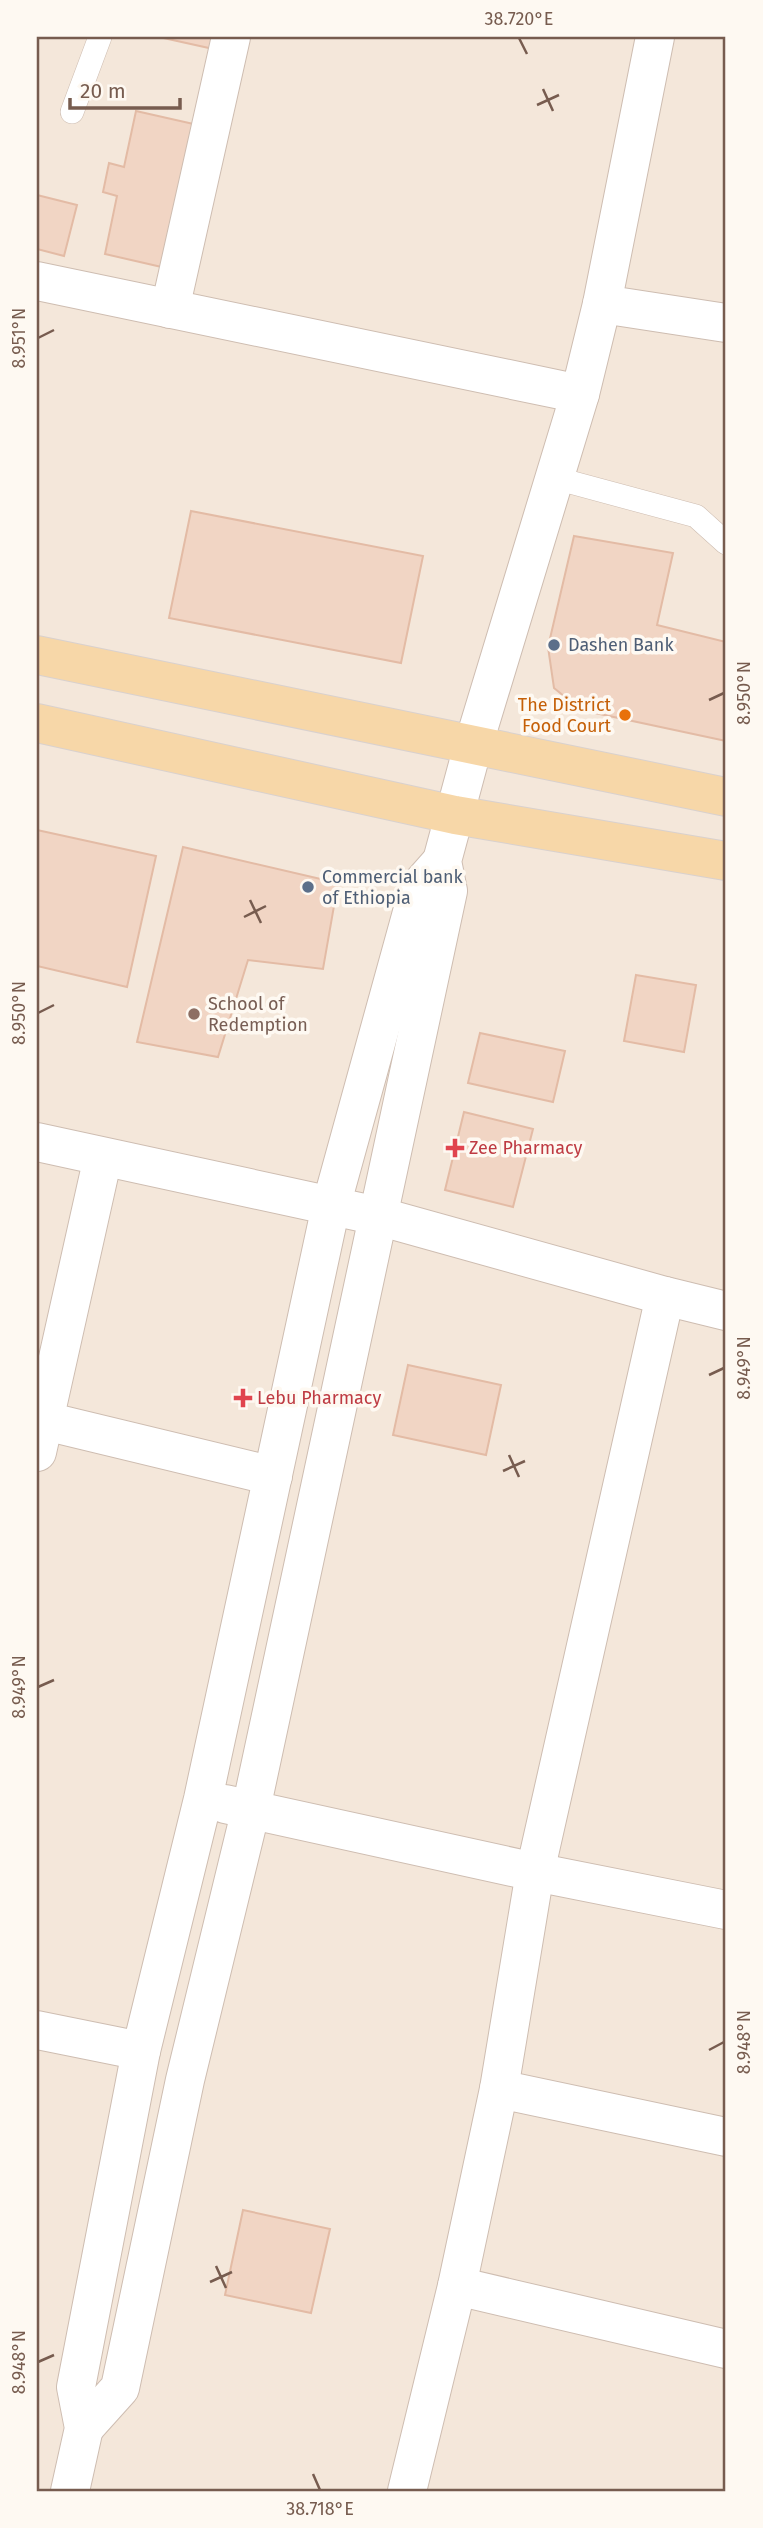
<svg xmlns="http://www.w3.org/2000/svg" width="763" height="2528" viewBox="0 0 763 2528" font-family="'Fira Sans',sans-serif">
<rect width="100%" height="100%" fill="#fcf5ec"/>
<rect fill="#f4e7da" x="37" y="37" width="689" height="2454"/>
<g fill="#f1d5c4" stroke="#e3bba5" stroke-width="2">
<polygon points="159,37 221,37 218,50"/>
<polygon points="136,111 198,125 166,268 105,254 117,196 103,192 109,163 124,167"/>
<polygon points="37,195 77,205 64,256 37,249"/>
<polygon points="191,511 423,556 401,663 169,618"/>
<polygon points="574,536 673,553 657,625 726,642 726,741 581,710 554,688 548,647"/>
<polygon points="37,830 156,856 127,987 37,966"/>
<polygon points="183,847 338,883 323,969 248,960 218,1057 137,1042"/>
<polygon points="636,975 696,985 684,1052 624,1041"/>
<polygon points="480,1033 565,1051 553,1102 468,1083"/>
<polygon points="464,1112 533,1129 513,1207 445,1190"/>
<polygon points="408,1365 501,1385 486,1455 393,1435"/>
<polygon points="243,2210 330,2229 311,2313 225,2295"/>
</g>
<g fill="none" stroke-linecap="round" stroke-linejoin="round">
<defs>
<g id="service">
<polyline points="72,112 100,37"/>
<polyline points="555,478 696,516 726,543"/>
</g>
<g id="minor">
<polyline points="37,281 580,394"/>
<polyline points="602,304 726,323"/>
<polyline points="170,309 231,37"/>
<polyline points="37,1142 378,1216 665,1296 726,1311"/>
<polyline points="37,1419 273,1476"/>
<polyline points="37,1452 103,1157"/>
<polyline points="225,1804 535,1872 726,1910"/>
<polyline points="37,2030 141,2051"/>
<polyline points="499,2089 726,2137"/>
<polyline points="457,2286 726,2349"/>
<polyline points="84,2428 120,2388 185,2080 251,1809 448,891 442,861 473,746 580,394 602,304 655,37"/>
<polyline points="70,2491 84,2428 76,2387 141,2051 203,1799 331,1206 419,887 442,861"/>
<polyline points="407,2491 457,2286 499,2089 535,1872 665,1296"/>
</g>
<g id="primary">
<polyline points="37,655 726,797"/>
<polyline points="37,723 455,815 726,861"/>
</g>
</defs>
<use href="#service" stroke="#cebdb1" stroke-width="24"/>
<use href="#minor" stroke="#cebdb1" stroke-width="40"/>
<use href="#primary" stroke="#d9d1ce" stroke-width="40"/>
<use href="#service" stroke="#fff" stroke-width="23"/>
<use href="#minor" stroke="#fff" stroke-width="38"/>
<use href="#primary" stroke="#f7d7a8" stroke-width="38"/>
</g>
<path fill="none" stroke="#775c4f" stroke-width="2.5" d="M519,38L527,54M543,89L553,111M537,105L559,95M38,338L54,330M709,700L724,693M250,900L261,923M244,917L266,906M38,1013L54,1005M709,1375L724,1368M509,1455L519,1477M503,1471L525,1461M38,1687L54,1680M709,2050L724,2042M216,2266L226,2288M210,2282L232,2272M38,2362L54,2355M313,2474L320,2490"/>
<g fill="#5c6f8a" stroke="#fef9f2" stroke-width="2.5">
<circle cx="554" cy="645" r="7"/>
<circle cx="308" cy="887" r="7"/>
</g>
<circle fill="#e8710a" stroke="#fef9f2" stroke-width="2.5" cx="625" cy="715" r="7"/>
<circle fill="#8d6e63" stroke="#fef9f2" stroke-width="2.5" cx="194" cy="1014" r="7"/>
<g fill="#e0444e" stroke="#fef9f2" stroke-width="2.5">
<path d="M451.5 1137.5h7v7h7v7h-7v7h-7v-7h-7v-7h7z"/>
<path d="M239.5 1387.5h7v7h7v7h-7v7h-7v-7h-7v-7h7z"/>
</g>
<g text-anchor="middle" stroke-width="7" stroke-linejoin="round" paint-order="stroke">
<g font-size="18" fill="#4e5e75" stroke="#fef9f2" text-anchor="start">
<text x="568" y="651">Dashen Bank</text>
<text x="322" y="883">Commercial bank<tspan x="322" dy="21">of Ethiopia</tspan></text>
</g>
<g font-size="18" fill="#c56008" stroke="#fef9f2" text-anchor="end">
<text x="611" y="711">The District<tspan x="611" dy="21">Food Court</tspan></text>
</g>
<g font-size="18" fill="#785e54" stroke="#fef9f2" text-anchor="start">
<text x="208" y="1010">School of<tspan x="208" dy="21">Redemption</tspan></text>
</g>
<g font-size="18" fill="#be3a42" stroke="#fef9f2" text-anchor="start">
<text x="469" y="1154">Zee Pharmacy</text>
<text x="257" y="1404">Lebu Pharmacy</text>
</g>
</g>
<rect width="763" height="2528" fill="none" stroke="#fef9f2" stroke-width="77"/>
<path d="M70 98v10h110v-10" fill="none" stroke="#775c4f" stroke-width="3.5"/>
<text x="80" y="98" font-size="21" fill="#775c4f" stroke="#fef9f2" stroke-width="5" paint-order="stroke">20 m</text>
<rect x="38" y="38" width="686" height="2452" fill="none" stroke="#775c4f" stroke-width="2.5"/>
<g font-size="18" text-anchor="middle" fill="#775c4f">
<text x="519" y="25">38.720°E</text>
<text transform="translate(19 338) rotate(-90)" y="6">8.951°N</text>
<text transform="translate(744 693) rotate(-90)" y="6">8.950°N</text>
<text transform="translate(19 1013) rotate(-90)" y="6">8.950°N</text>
<text transform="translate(744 1368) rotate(-90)" y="6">8.949°N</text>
<text transform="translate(19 1687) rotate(-90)" y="6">8.949°N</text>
<text transform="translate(744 2042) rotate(-90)" y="6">8.948°N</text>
<text transform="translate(19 2362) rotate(-90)" y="6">8.948°N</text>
<text x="320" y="2515">38.718°E</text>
</g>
</svg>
